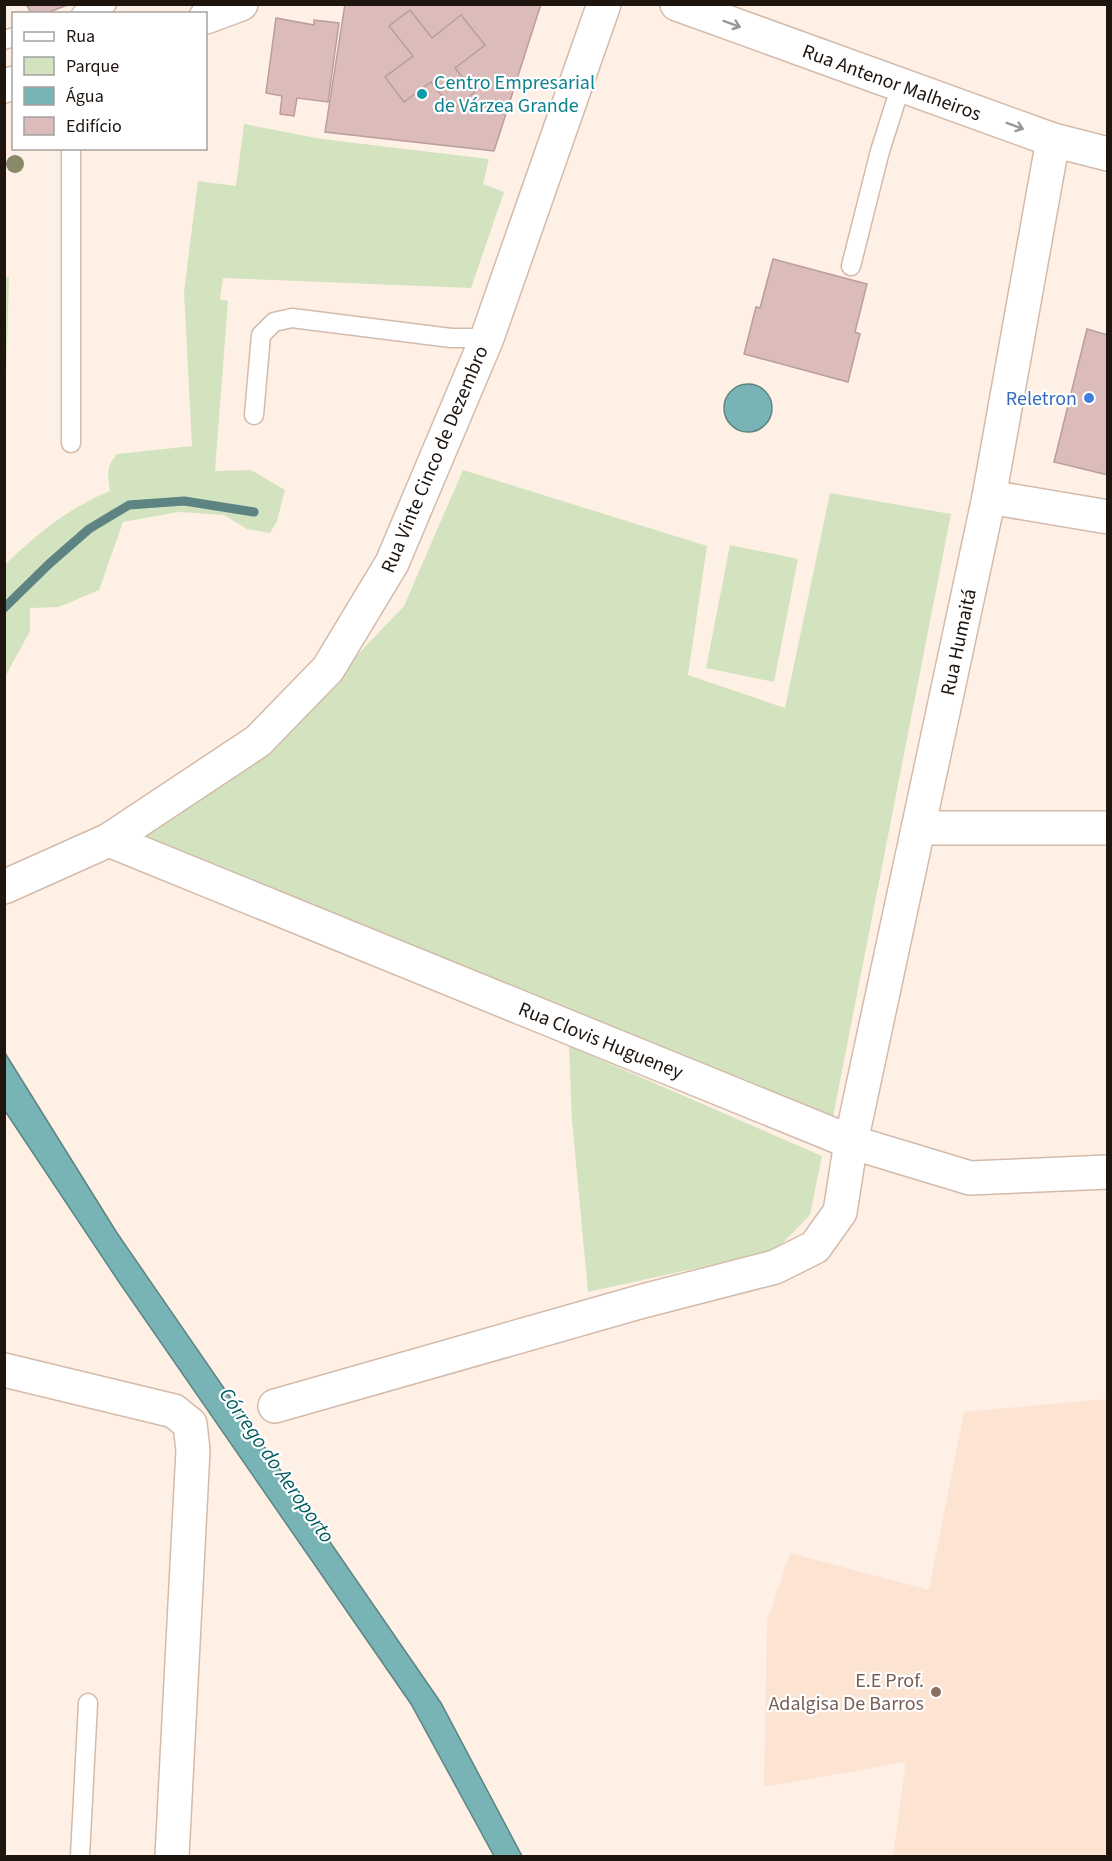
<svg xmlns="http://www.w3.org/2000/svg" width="1112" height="1861" viewBox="0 0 1112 1861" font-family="'Source Sans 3',sans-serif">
<rect width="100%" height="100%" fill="#fff0e5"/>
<polygon fill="#fce3d2" points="1107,1399 1107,1856 893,1856 906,1762 764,1787 767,1622 790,1553 929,1590 964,1412"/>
<g fill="#d3e3bf">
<path d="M244,124L322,139L489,159L483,184L504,192L471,288L223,278L220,299L228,301L215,471L251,470L285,490L277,521L270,533L247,529L224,515L179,512L123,522L99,590L59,607L30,608V631L5,677V565C35,535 70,507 110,491C108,474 105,468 117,454L192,446L184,292L198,181L236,186Z"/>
<polygon points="9,276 5,414 4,278"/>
<polygon points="463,470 707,546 688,675 785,708 830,493 951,514 832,1122 136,838 319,695 404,606"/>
<polygon points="730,545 798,559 774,682 706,668"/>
<polygon points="569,1046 822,1156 810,1215 775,1251 588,1292 572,1120"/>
</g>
<g fill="#78b4b5" stroke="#5d8483" stroke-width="1.5">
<circle cx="748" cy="408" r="24"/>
<polygon points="5,1053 117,1233 441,1703 522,1856 494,1856 411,1704 119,1282 5,1111"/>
</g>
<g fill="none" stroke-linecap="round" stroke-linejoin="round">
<polyline stroke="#5d8483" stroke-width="9" points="4,608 49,564 89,529 129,505 184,501 254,512"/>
</g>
<g fill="#dbbcba" stroke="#bb9d9b" stroke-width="1.5">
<polygon points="24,4 70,4 44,14 31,14 28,7"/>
<polygon points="345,4 541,4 494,151 325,132"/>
<polygon points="410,10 432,38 461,15 485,45 455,68 475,92 453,110 431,82 404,102 385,77 413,56 389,26"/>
<polygon points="276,18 314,25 314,20 339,23 328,102 297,98 294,116 280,114 282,96 266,93"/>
<polygon points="773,259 867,284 855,332 860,334 848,382 744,354 756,307 760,308"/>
<polygon points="1087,329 1108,335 1108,475 1054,462"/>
</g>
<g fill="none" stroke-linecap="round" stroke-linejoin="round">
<defs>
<g id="service">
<polyline points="81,14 107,4"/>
<polyline points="4,40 14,37"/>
<polyline points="851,266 880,151 901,85"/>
<polyline points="254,415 261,335 274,322 292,318 451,338 487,338"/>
<polyline points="71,443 71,148"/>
<polyline points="80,1856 88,1703"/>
</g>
<g id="minor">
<polyline points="677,4 1053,140 1108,154"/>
<polyline points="989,497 1108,517"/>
<polyline points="918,828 1108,828"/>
<polyline points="109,840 851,1142 970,1178 1108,1172"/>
<polyline points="4,887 109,840 258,741 328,669 392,563 487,338 604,4"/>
<polyline points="4,1370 174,1411 190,1424 193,1450 172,1856"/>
<polyline points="275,1406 643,1301 775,1267 815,1247 840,1212 851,1142 989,497 1053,140"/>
</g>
<g id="tertiary">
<polyline points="206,17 241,4"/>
<polyline points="4,86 14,83"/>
</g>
</defs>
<use href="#service" stroke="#d3bbab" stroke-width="21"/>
<use href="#minor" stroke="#d3bbab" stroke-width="36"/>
<use href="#tertiary" stroke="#d3bbab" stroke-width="36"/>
<use href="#service" stroke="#fff" stroke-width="18"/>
<use href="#minor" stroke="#fff" stroke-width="33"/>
<use href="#tertiary" stroke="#fff" stroke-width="33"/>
</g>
<circle fill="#878969" cx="15" cy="164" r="9"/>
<defs><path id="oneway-shaft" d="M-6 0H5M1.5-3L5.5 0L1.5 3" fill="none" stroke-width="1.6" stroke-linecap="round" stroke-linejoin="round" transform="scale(1.5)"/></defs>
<g stroke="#9a9693">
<use href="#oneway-shaft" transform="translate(732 24) rotate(20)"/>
<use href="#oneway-shaft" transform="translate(1015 126) rotate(20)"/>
</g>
<circle fill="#0f9aa8" stroke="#fff" stroke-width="2" cx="422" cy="94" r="6"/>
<circle fill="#3f7fe0" stroke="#fff" stroke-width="2" cx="1089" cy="398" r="6"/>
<circle fill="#8d6e63" stroke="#fff" stroke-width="2" cx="936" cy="1692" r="6"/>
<g text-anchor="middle" stroke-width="4.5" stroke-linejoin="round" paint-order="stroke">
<g font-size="20" fill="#0d838f" stroke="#fff" text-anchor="start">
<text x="434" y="89">Centro Empresarial<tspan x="434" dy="23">de Várzea Grande</tspan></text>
</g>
<g font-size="20" fill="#1e150f" stroke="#fff">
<text transform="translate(892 82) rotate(20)" y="7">Rua Antenor Malheiros</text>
<text transform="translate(434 459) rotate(-67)" y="7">Rua Vinte Cinco de Dezembro</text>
<text transform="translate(958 642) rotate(-78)" y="7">Rua Humaitá</text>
<text transform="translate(601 1040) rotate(22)" y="7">Rua Clovis Hugueney</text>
</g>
<g font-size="20" fill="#366cbe" stroke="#fff" text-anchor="end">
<text x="1077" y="405">Reletron</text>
</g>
<g font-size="20" fill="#785e54" stroke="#fff" text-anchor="end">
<text x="924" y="1687">E.E Prof.<tspan x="924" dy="23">Adalgisa De Barros</tspan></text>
</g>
<g font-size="21" font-style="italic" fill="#025e60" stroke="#fff">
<text transform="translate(277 1465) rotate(55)" y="7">Córrego do Aeroporto</text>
</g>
</g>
<rect width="1112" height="1861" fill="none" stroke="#1e150f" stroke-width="12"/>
<rect x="12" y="12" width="195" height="138" fill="#ffffff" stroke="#a5a19f" stroke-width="1.5"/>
<rect x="24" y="32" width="30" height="9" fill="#ffffff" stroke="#a5a19f" stroke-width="1.5"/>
<text x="66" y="42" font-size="18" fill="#1e150f">Rua</text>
<rect x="24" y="57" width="30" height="18" fill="#d3e3bf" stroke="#a5a19f" stroke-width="1.5"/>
<text x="66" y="72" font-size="18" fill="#1e150f">Parque</text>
<rect x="24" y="87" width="30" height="18" fill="#78b4b5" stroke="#a5a19f" stroke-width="1.5"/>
<text x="66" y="102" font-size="18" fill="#1e150f">Água</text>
<rect x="24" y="117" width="30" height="18" fill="#dbbcba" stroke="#a5a19f" stroke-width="1.5"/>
<text x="66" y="132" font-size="18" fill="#1e150f">Edifício</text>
</svg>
